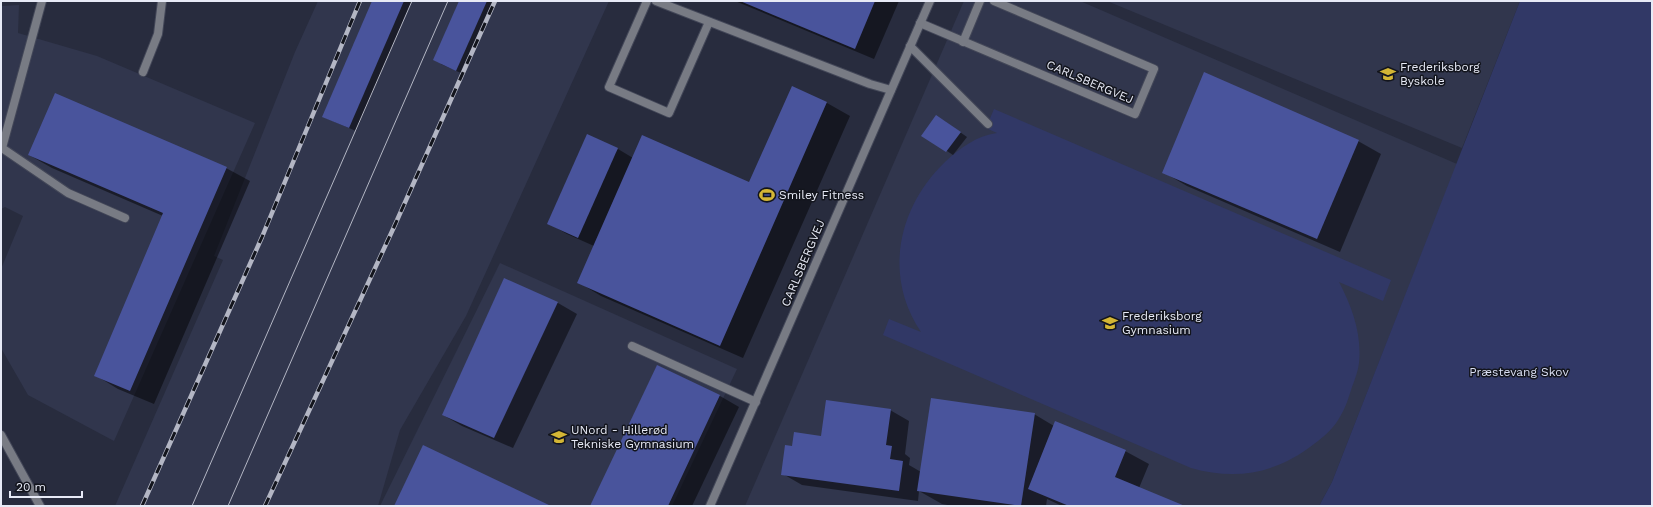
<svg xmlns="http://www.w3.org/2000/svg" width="1653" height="507" viewBox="0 0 1653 507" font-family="'Work Sans',sans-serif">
<rect width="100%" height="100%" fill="#282c3e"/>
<g fill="#31364d">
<polygon points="318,1 609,1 466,316 400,430 378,506 115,506 223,260 214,256 295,52"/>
<polygon points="964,1 1080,1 1457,164 1332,482 1319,506 745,506"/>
<polygon points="1107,1 1520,1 1462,148"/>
<polygon points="19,5 18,33 97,56 255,123 114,441 28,395 1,348 1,269 23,216 5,207 1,209 1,6"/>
<polygon points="500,263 737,369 672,506 380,506"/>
</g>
<g fill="#313866">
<polygon points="1520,1 1652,1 1652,506 1319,506 1332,482"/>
<path d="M994,109L1391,280L1383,301L1339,282C1352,307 1362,334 1359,363C1358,371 1355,379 1352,387C1349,396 1346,407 1341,415C1335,427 1325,436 1314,444C1277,473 1237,481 1191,468L883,335L889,319L921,332C883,276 898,207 945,162C960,148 976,136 997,133L986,128Z"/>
</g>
<g fill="#0007">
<polygon points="373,1 412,1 356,131 323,117"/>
<polygon points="460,1 495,1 463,74 441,64"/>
<polygon points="735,1 899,1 874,59"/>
<polygon points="792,88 827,103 850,116 743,358 601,296 578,282 594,246 567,234 548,223 618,149 633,158 750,183"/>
<polygon points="943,120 967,137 953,155 947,151"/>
<polygon points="1358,141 1381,154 1340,252 1187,186 1163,172"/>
<polygon points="29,155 226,168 250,181 154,404 118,389 95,375 163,216 52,168"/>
<polygon points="504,279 558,303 577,314 513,448 462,426 443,415"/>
<polygon points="657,366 720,396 739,407 692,506 591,506"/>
<polygon points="890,410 909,421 905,454 910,458 909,465 921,472 1034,414 1054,426 1125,451 1149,464 1139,488 1182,506 1062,506 1047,499 1046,506 953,506 942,504 919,491 918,501 802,485 783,474 793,447 822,437"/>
</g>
<g fill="#49549c">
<polygon points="372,1 404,1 349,128 322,117"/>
<polygon points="459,1 487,1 456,71 433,60"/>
<polygon points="740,1 875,1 855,49"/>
<polygon points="1204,72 1359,140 1317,239 1162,173"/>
<polygon points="792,86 827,102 720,346 577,283 642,135 749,182"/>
<polygon points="55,93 227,167 130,391 94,376 163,213 28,155"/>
<polygon points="936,115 961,132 946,152 921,136"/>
<polygon points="587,134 618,148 578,238 547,224"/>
<polygon points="504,278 558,302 494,438 442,415"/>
<polygon points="657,365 720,395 668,506 590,506"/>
<polygon points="931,398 1035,413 1021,506 917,491"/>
<polygon points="826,400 891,409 886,445 892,446 890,459 903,461 899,491 781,475 785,445 792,446 794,432 821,436"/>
<polygon points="1055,421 1126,450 1115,477 1185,506 1069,506 1028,489"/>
<polygon points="423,445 551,506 394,506"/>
</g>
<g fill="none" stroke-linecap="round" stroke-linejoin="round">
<defs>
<g id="service">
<polyline points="42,1 2,148 68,193 125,218"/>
<polyline points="647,1 609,87 669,113 709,22"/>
<polyline points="656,1 870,84 891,90"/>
<polyline points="920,23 1135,114 1154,69 994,1"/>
<polyline points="963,42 980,1"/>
<polyline points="910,46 988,124"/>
<polyline points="143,72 158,34 162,1"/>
<polyline points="632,346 756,402"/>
</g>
<g id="tertiary">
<polyline points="1,435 40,506"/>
<polyline points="710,506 930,1"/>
</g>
</defs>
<use href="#service" stroke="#434758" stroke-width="10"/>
<use href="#tertiary" stroke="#434758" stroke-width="10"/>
<use href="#service" stroke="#787b84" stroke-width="8"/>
<use href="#tertiary" stroke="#787b84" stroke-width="8"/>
<g stroke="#b3b6c4" stroke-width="1">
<polyline points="192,506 412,1"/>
<polyline points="228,506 448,1"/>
</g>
<defs>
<g id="rail">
<polyline points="142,506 262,237 360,1"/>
<polyline points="265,506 394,227 495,1"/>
</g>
</defs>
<use href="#rail" stroke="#b3b6c4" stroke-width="4.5"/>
<use href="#rail" stroke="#13151d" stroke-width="3" stroke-dasharray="9" stroke-linecap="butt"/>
</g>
<defs>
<symbol id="school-bare" viewBox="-9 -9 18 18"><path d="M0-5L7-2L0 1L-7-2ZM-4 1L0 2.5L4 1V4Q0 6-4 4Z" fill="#d4b635" stroke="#13151d" stroke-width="2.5" paint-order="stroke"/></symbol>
<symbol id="stadium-bare" viewBox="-9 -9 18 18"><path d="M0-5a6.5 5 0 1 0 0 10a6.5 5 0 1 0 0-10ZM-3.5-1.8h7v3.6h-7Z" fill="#d4b635" stroke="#13151d" stroke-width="2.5" paint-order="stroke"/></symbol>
</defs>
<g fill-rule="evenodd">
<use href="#school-bare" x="1377" y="63" width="22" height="22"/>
<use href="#stadium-bare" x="756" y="184" width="22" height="22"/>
<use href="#school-bare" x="1099" y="312" width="22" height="22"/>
<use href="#school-bare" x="548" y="426" width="22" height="22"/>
</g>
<g text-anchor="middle" stroke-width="3" stroke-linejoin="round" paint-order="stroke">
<g font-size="12" fill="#e7eaf6" stroke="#13151d" text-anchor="start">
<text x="1400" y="71">Frederiksborg<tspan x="1400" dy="14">Byskole</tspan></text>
<text x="779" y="199">Smiley Fitness</text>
<text x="1122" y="320">Frederiksborg<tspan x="1122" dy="14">Gymnasium</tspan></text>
<text x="571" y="434">UNord - Hillerød<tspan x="571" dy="14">Tekniske Gymnasium</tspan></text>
</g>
<g font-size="12" fill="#e7eaf6" stroke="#13151d">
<text transform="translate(1090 82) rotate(23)" y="4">CARLSBERGVEJ</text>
<text transform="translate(803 263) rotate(-67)" y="4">CARLSBERGVEJ</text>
</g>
<g font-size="12" fill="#dadff4" stroke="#13151d">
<text x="1519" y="376">Præstevang Skov</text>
</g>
</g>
<rect width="1653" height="507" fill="none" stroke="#e7eaf6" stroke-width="4"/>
<path d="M10 491v6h72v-6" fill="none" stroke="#e7eaf6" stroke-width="2"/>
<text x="16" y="491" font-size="12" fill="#e7eaf6" stroke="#13151d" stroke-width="3" paint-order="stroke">20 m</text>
</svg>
